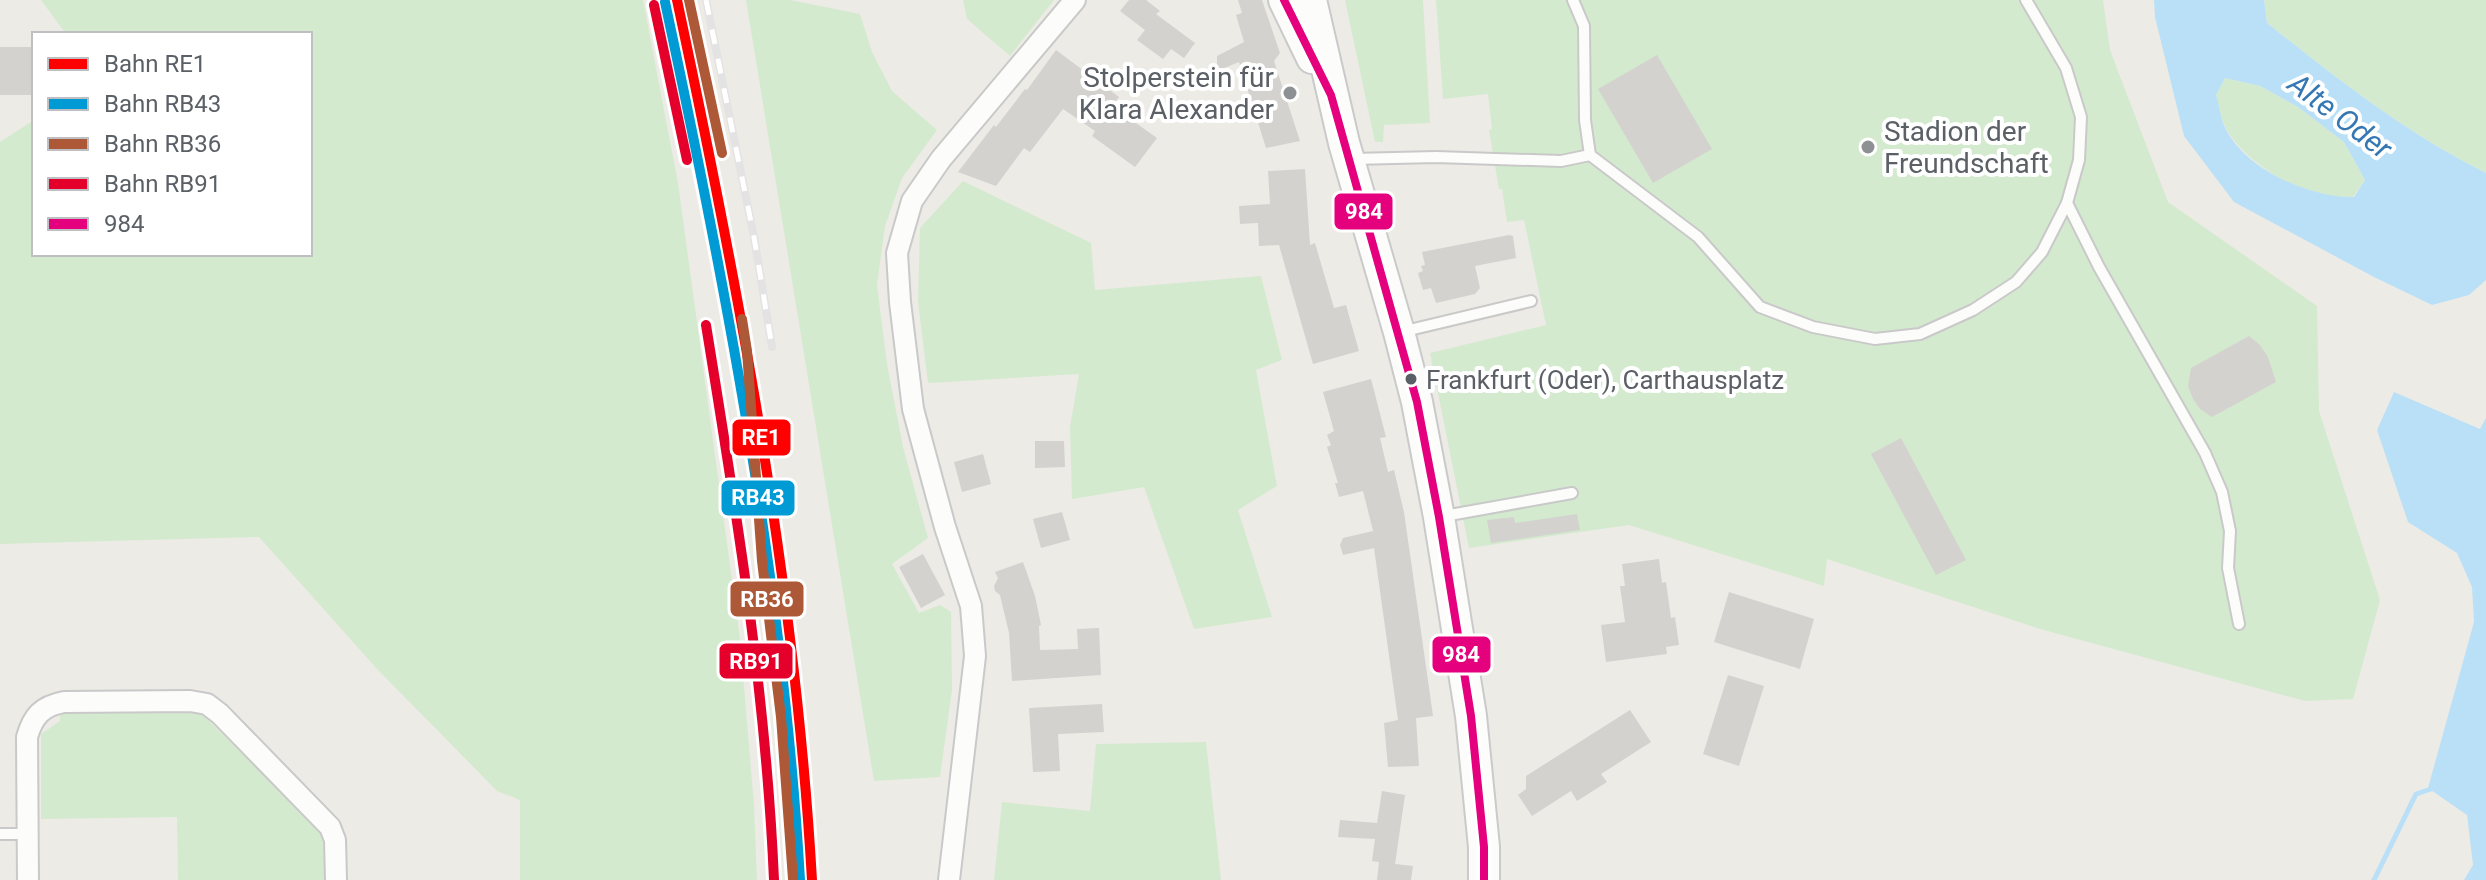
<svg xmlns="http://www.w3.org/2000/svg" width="2486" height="880" viewBox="0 0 2486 880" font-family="Roboto,sans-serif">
<rect width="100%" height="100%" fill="#edebe6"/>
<g fill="#d4eacf">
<polygon points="41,0 643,0 678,183 740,639 754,805 757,880 520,880 520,800 497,791 444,737 378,670 259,537 0,544 0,142 34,120 34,254 310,254 310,34 66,34"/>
<polygon points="746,0 790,0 860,14 872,52 892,91 937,130 902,178 885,226 877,285 887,364 903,447 928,538 892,564 919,613 940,605 951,612 952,690 940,777 874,781"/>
<polygon points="963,0 1054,0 1010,56 967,19"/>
<polygon points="1345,0 1423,0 1430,123 1384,125 1383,142 1375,142"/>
<polygon points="1436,0 2103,0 2110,50 2168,202 2317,306 2319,411 2380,600 2353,699 2305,701 2040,629 1827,559 1824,586 1629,525 1469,548 1430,353 1546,325 1524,220 1507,222 1502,189 1499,189 1489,130 1492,129 1488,94 1443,99"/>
<path d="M2264,0H2486V173C2407,134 2336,78 2267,23Z"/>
<path d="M2225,78L2260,86L2298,107L2344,142L2365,180L2353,197C2339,197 2324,196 2310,192C2281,183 2236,153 2224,124C2220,115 2218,104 2216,94Z"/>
<polygon points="963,181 1091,243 1095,290 1261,276 1282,360 1256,370 1277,486 1238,510 1272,617 1194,629 1144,487 1072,499 1070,427 1079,374 928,383 918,302 920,228"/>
<path d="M67,709L191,710L205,717L317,827C326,844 326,861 326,880H178L177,817L41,819V734L60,721V713Z"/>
<polygon points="1206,742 1221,880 994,880 1002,802 1090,811 1096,744"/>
</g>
<g fill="#bae0f8" fill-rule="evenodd">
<path d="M2154,0H2264L2267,23C2336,78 2407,134 2486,173V280L2469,295L2432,305L2374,277L2234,202L2184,136L2155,17ZM2225,78L2260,86L2298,107L2344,142L2365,180L2354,197C2309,198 2242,168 2224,125C2220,115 2219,104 2216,95Z"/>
<polygon points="2394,392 2480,429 2486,418 2486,880 2464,880 2473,865 2467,815 2428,788 2474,622 2472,587 2457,553 2408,522 2377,430"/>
</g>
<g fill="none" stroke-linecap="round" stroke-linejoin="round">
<polyline stroke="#bae0f8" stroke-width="5" points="2374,880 2416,794 2434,788"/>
</g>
<g fill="#d3d2cf">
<polygon points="1129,0 1146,0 1160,11 1156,14 1195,43 1184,58 1171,49 1163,59 1137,40 1145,30 1120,11"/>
<polygon points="1238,0 1262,0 1280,53 1274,61 1300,141 1266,148 1239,62 1217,71 1217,56 1244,42 1236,15 1242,13"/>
<rect x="0" y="47" width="34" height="48"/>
<polygon points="1056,50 1119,97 1112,106 1157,138 1135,167 1092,136 1095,131 1063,109 1030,152 1024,148 996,186 958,172 994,125 996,127 1025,89 1027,90"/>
<polygon points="1657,55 1712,149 1653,183 1598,89"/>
<polygon points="1305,169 1310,245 1315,243 1334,308 1346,305 1359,351 1313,364 1279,245 1259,246 1258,223 1240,224 1239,206 1270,204 1268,171"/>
<polygon points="1509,235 1513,236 1516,258 1475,266 1480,288 1475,294 1436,303 1431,288 1423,290 1418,273 1423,271 1421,266 1425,265 1422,252"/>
<polygon points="2249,336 2260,345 2268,357 2276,382 2212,417 2200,409 2193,399 2188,386 2191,368"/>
<polygon points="1371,379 1386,437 1380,438 1388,472 1394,470 1404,512 1433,716 1416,718 1419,766 1388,767 1384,723 1398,720 1374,548 1343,555 1340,545 1343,538 1373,531 1363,491 1339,497 1335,483 1338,483 1327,447 1331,445 1327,435 1334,431 1323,392"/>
<polygon points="1901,438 1966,560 1936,575 1871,454"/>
<polygon points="1035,441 1064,441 1065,467 1035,468"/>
<polygon points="983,454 991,484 962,492 954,462"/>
<polygon points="1062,512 1070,540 1041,548 1033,519"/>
<polygon points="1577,514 1580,530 1491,543 1487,520 1514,517 1515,523"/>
<polygon points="923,554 945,595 921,608 899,567"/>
<polygon points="1659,559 1662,583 1666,582 1671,618 1675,617 1679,645 1666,647 1667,654 1606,662 1601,625 1625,622 1620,586 1625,586 1622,564"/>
<polygon points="1023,562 1035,596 1041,625 1039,626 1040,650 1078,649 1077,629 1099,628 1101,675 1012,681 1009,633 1000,595 995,591 994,586 998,578 995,572"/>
<polygon points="1729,592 1814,619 1800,669 1714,642"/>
<polygon points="1728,675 1764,686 1739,766 1703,754"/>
<polygon points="1102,704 1104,732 1058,734 1060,771 1033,772 1029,708"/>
<polygon points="1630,710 1651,742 1601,774 1607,782 1577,801 1571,791 1532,816 1518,795 1526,789 1526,776"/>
<polygon points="1382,791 1405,795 1395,864 1413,866 1411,880 1377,880 1379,862 1372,861 1375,839 1338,837 1340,820 1377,823"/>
</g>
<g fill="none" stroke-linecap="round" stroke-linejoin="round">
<defs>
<g id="lane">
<polyline points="1573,0 1584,26 1585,120 1590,155 1698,237 1760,307 1813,327 1875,339 1920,334 1973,310 2016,282 2042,252 2067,203 2079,160 2081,117 2066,68 2026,0"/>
<polyline points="1352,159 1436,157 1561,161 1590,155"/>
<polyline points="2067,203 2099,267 2205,453 2222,492 2230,531 2228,568 2239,624"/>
<polyline points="1401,332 1531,301"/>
<polyline points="1444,516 1572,493"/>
<polyline points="0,834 28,834"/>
</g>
<g id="street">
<path d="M28,880L27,737C33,716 42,706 64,702L190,701L207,704L220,714L330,827L335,840L336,880"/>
<polyline points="949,880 975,656 971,606 945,527 913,409 900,302 897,253 912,201 941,159 1075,0"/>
</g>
<g id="secondary">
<polyline points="1284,0 1312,58"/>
<polyline points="1311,0 1344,143 1399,332 1417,402 1439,517 1471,716 1484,847 1484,880"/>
</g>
</defs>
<use href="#lane" stroke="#c9c9c9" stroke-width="14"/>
<use href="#street" stroke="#c9c9c9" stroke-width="24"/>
<use href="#secondary" stroke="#cacaca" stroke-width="34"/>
<use href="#lane" stroke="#fcfcfb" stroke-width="10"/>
<use href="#street" stroke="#fcfcfb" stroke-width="20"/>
<use href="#secondary" stroke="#fcfcfb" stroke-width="30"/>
<defs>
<g id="rail">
<polyline points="664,0 730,321"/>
<polyline points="706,0 754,237 772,347"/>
</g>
</defs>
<use href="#rail" stroke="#e3e3e3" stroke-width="8"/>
<use href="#rail" stroke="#fff" stroke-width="5" stroke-dasharray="15" stroke-linecap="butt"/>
<defs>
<polyline id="bus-1" points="1284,0 1331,95 1417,402 1439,517 1471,716 1484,847 1484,880"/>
</defs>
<use href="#bus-1" stroke="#fff" stroke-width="14"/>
<use href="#bus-1" stroke="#e5007d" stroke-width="8"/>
<defs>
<path id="rail-1" d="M677,0C739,290 795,584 812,880"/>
<path id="rail-2" d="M665,2C727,292 783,584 800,880"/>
<g id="rail-3">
<polyline points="689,0 722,153"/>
<polyline points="742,319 747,351 762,561 781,717 793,879"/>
</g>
<g id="rail-4">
<polyline points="654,5 687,160"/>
<path d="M706,325C736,509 766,693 774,880"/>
</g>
</defs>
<use href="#rail-1" stroke="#fff" stroke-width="16"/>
<use href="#rail-2" stroke="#fff" stroke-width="16"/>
<use href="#rail-3" stroke="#fff" stroke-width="16"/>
<use href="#rail-4" stroke="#fff" stroke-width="16"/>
<use href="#rail-1" stroke="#f00" stroke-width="10"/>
<use href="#rail-2" stroke="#009bd5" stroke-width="10"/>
<use href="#rail-3" stroke="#ad5937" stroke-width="10"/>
<use href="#rail-4" stroke="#e4002b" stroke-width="10"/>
</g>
<g fill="#8e9193" stroke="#fff" stroke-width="3">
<circle cx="1290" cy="93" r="8"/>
<circle cx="1868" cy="147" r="8"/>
</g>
<circle fill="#5b6066" stroke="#fff" stroke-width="3" cx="1411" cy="379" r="7"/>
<g text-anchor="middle" stroke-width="8" stroke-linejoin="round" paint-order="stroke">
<g font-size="26" fill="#5b6066" stroke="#fff" text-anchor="start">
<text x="1426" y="389">Frankfurt (Oder), Carthausplatz</text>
</g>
<g font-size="28" fill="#5b6066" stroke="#fff" text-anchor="end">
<text x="1274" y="87">Stolperstein für<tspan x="1274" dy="32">Klara Alexander</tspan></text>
<text x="1884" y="141" text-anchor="start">Stadion der<tspan x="1884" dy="32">Freundschaft</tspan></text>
</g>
<g font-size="30" font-style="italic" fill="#3477b2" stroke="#fff">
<text transform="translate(2340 116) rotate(37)" y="10">Alte Oder</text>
</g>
</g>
<g stroke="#fff" stroke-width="3">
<rect x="1333" y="192" width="61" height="39" rx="8" fill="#e5007d"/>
<rect x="731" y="418" width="61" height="39" rx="8" fill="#f00"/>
<rect x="720" y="479" width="76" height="38" rx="8" fill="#009bd5"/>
<rect x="729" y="580" width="76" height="38" rx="8" fill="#ad5937"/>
<rect x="1431" y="635" width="61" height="39" rx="8" fill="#e5007d"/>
<rect x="718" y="642" width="76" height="38" rx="8" fill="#e4002b"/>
</g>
<g font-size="22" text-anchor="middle" font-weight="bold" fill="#fff">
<text x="1364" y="219">984</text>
<text x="761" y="445">RE1</text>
<text x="758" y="505">RB43</text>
<text x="767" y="607">RB36</text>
<text x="1461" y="662">984</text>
<text x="756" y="669">RB91</text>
</g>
<rect x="32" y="32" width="280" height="224" fill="#ffffff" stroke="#bdbfc2" stroke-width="2"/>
<rect x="48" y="58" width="40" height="12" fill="#ff0000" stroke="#bdbfc2" stroke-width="2"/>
<text x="104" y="72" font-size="24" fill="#5b6066">Bahn RE1</text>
<rect x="48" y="98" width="40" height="12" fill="#009bd5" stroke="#bdbfc2" stroke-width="2"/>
<text x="104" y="112" font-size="24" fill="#5b6066">Bahn RB43</text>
<rect x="48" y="138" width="40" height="12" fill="#ad5937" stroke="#bdbfc2" stroke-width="2"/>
<text x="104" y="152" font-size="24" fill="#5b6066">Bahn RB36</text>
<rect x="48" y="178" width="40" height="12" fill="#e4002b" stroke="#bdbfc2" stroke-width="2"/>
<text x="104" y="192" font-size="24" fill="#5b6066">Bahn RB91</text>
<rect x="48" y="218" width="40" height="12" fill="#e5007d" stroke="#bdbfc2" stroke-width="2"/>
<text x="104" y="232" font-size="24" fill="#5b6066">984</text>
</svg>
